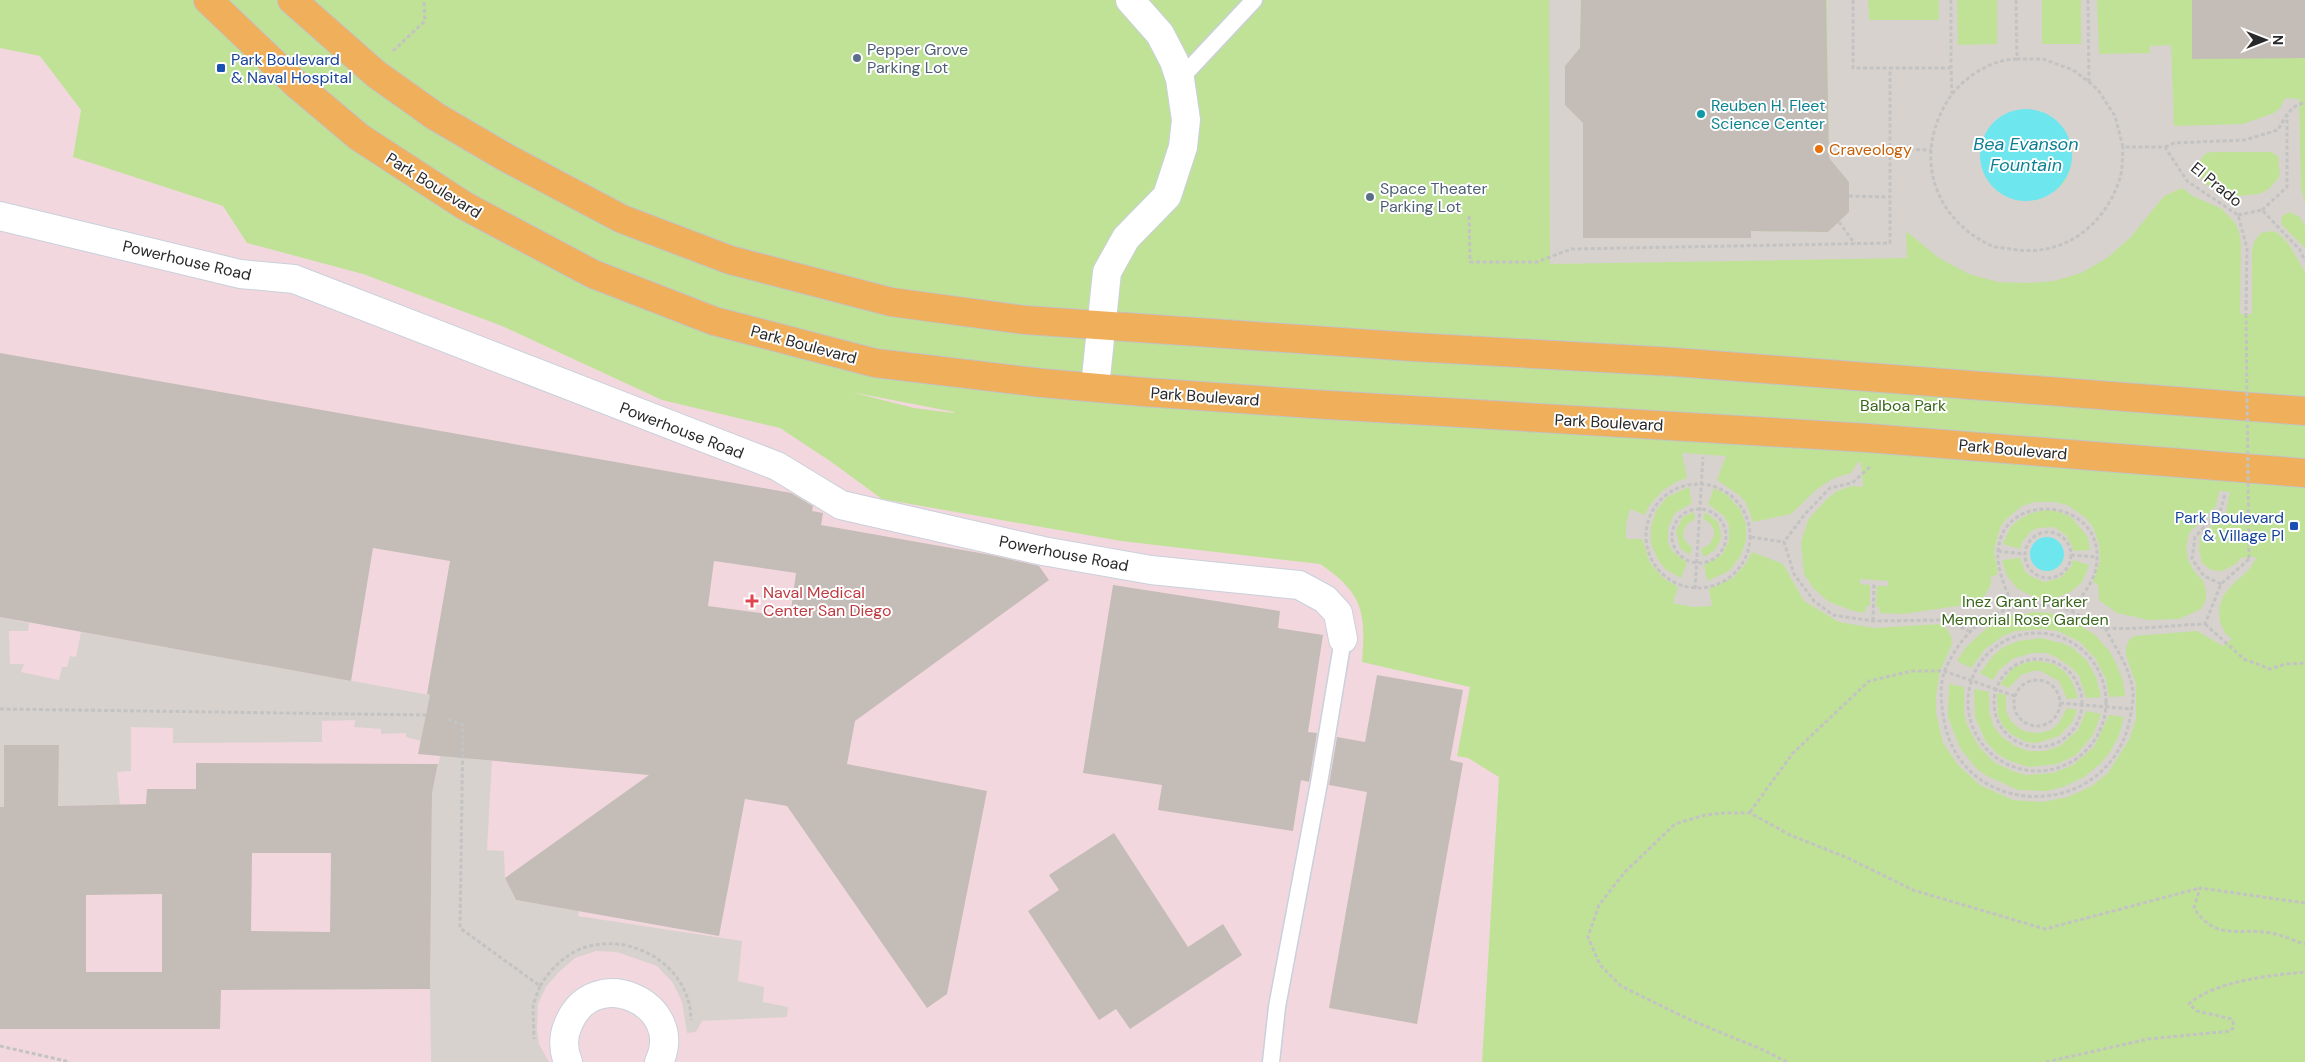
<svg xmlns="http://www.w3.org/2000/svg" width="2305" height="1062" viewBox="0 0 2305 1062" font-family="'DM Sans',sans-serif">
<rect width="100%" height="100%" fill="#ebe1db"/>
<polygon fill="#f2d8de" points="0,0 1505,466 1502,736 1482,1062 0,1062"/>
<path fill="#c0e297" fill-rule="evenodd" d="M0,0H2305V1062H1482L1499,777L1468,758L1457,756L1470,687L1362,662C1366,612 1363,593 1320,564L1121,541L882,499L830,461L780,428L662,400L502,326L363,274L247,243L223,206L73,157L81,110L40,56L0,48ZM851,392L954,412V413L914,408Z"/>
<g fill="#d8d2ce" fill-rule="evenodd">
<path d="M1549,0H1581L1580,48L1565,66L1751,238V231L1827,232L1849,212V182L1829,158L1827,0H1868L1869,20H1939V0H1957L1958,45L1997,44V0H2042V44H2081V0H2097L2099,54L2150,53V46L2171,45L2174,126L2243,124L2274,113L2280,108L2285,98L2299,99L2301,188L2305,204V226L2300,217L2290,212L2282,216L2281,224L2305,248V272L2288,243L2278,233L2271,231L2261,233L2254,242L2252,251V314H2240L2241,247L2240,236L2236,224L2222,209L2193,196L2182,188L2164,196L2130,238L2107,258L2081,273L2054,281L2027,283L1998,282L1969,274L1939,258L1906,231L1907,258L1550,264ZM2072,150L2071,166L2065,181L2054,192ZM2211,152H2271L2278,156L2280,176L2269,189L2259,194L2238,196L2226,194L2205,184L2198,173L2200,161L2205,154Z"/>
<path d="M1682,453L1726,456L1717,480L1739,495L1746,503L1753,522L1791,514L1817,489L1834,478L1851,473L1858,462L1861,463L1863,487L1852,486L1837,491L1826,500L1808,520L1801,543L1804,574L1813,588L1829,602L1853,611L1865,613L1866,606H1870V585L1860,584V579L1888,581V586H1877L1876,606L1879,607L1880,613L1903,614L1978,603L1985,595L1991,584V577L1998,574L1994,550L2000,528L2005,520L2022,506L2035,502H2054L2067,505L2086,518L2093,527L2099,544L2100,561L2093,582L2098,585L2099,600L2117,613L2149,620L2179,619L2201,609L2206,599V590L2203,581L2194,571L2188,560L2186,547L2189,533L2216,506L2219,491L2230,492L2226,512L2200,537L2199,550L2202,563L2211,570L2223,571L2237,563L2240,558L2257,557L2248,571L2234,583L2223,596L2219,609L2220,622L2225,633L2232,639L2223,646L2197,631L2134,636L2129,640L2126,648V655L2136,684V719L2129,740L2108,773L2092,786L2068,797L2042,802L2013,800L1980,785L1958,765L1943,743L1936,713V696L1940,671L1952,644L1951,636L1947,629L1940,624L1874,628L1839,622L1804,601L1783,564L1752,552L1745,565L1733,578L1709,589L1712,606L1692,607L1673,603L1678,587L1663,578L1650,563L1642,539H1626V524L1630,509L1645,515L1649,506L1662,491L1676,482L1687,478ZM1689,487L1692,503L1675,513L1668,528V543L1673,552L1687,563L1681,578L1665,569L1657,558L1651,543V527L1656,511L1667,497ZM1714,488L1727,495L1740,509L1746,524V541L1740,557L1729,571L1707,581L1704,565L1722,555L1729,540V525L1724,516L1708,504ZM2043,510L2057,511L2071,517L2087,536L2090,550L2074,551L2067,536L2054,527L2038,528L2031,531L2022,542L2020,549L2003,544L2010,528L2016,522L2029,514ZM1694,512L1695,519L1686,525L1683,533L1684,540L1692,548L1690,555L1680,548L1676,531L1683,517ZM1705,512L1718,522L1721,534L1720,541L1714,551L1703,557L1701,549L1710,544L1714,536V530L1710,523L1703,519ZM2046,538L2056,540L2064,554L2061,564L2052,571H2047L2036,567ZM2020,558L2025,571L2030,576L2044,582L2060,578L2071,567L2073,560L2089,565L2082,582L2072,591L2057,598L2038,599L2018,589L2007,576L2002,560ZM2035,612L2049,613L2074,621L2095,635L2110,652L2116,663L2123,681L2125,696L2109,697L2106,679L2095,658L2080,642L2058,631L2043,629L2015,631L2003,636L1985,649L1971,668L1957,661L1966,647L1989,626L2011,616ZM2041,638L2065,644L2074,649L2087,661L2096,677L2101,697L2086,698L2079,676L2072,668L2056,657L2046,653H2033L2014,658L1999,670L1993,680L1980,673L1993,656L2002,648L2018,641ZM2038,661L2053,664L2064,671L2072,681L2078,698L2067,699L2059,681L2041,671H2033L2021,675L2009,688L2000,684L2013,668L2027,662ZM1949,684L1964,687V713L1967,725L1979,747L1995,763L2015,772L2026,775L2053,773L2073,765L2094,747L2109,715L2124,717L2119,735L2110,752L2100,764L2084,777L2063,787L2046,791L2018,790L1987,776L1976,768L1960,748L1948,717ZM1974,689L1989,692V712L1994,727L2002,737L2015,746L2028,751H2045L2060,746L2078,730L2086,711L2101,714L2093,735L2076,755L2057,764L2029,767L2010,761L1999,755L1986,742L1975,717ZM1997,693L2006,695V711L2011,721L2020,729L2028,732L2038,733L2051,730L2059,723L2067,708L2077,710L2073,721L2059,736L2037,743L2026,742L2011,734L2003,726L1998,716Z"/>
<polygon points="0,617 29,623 28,631 9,631 10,664 24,664 21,672 59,680 62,667 67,667 70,656 76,657 81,632 430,695 421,741 406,737 406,733 381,734 381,729 354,727 355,720 322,721 322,742 173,743 173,728 131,727 131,771 117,772 120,805 0,807"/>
<polygon points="454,694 473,759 492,761 487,850 504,851 505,878 516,900 579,911 578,916 742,941 738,981 764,987 763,1002 788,1007 787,1017 702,1021 696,1032 687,1033 682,1002 673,983 657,966 617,952 596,951 575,958 559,972 546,987 538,1004 537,1030 539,1044 549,1062 431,1062 430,989 432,793"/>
</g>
<g fill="#6de6ee">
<circle cx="2026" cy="155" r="46"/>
<circle cx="2047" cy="554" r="17"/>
</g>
<g fill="#c4bcb6" fill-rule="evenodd">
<polygon points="1581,0 1826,0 1829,158 1849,182 1849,212 1828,232 1751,231 1751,238 1583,238 1583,123 1565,105 1565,66 1580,48"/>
<polygon points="2192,0 2305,0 2305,58 2192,59"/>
<path d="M0,353L791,493L813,506L812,511L823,513L821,525L991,555L1039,566L1049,580L855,721L847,764L987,791L947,994L927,1008L787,806L745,799L719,936L516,900L505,878L649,775L418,754L430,695L427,694L450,561L373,548L351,681L0,617ZM714,561L796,573L790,617L708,606Z"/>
<polygon points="1113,585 1280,611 1278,628 1323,635 1308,732 1317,733 1309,782 1301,780 1293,831 1158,810 1162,785 1083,773"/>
<polygon points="1377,675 1463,690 1450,760 1463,763 1417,1024 1329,1008 1367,792 1329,785 1337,737 1365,742"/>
<path d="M4,745H59L58,806L146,804L147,789H196V763L438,764L432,793L430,989L221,990L220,1029H0V807H4ZM252,853H331L330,932L251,931ZM162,894V972H86V895Z"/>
<polygon points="1114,833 1188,947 1223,924 1242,955 1130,1029 1116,1009 1099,1020 1028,911 1059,890 1049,875"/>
</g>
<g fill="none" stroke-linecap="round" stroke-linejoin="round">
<defs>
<g id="lane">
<polyline points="1180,79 1254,0"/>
<polyline points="1271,1062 1277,1007 1319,783 1343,639"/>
</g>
<g id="street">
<polyline points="0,216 240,274 294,279 777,466 841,505 1043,551 1151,570 1299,585 1325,599 1338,613 1343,639"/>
<polyline points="1095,387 1107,272 1126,238 1167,196 1183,147 1186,120 1180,79 1174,61 1160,34 1130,0"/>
<path d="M568,1062C563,1050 563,1036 568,1025C593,961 687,1004 659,1062"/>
</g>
<g id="primary">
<polyline points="208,0 295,83 359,137 465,206 593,274 714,321 875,363 1042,383 1144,392 1312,404 1868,438 2305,473"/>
<polyline points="292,0 376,74 435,116 505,157 622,219 730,260 891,302 1025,320 1413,347 1674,362 2305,411"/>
</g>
</defs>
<use href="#lane" stroke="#c9d0db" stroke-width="19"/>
<use href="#street" stroke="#c9d0db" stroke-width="30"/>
<use href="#primary" stroke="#c3c3c3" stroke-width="30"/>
<g stroke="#c3c3c3" stroke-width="3" stroke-dasharray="4 2.5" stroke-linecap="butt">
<polyline points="1853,0 1853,68 1951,68 1952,94"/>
<polyline points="1951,0 1951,68"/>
<polyline points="2016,0 2017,59 2043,59 2073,70 2089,82 2098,90 2115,116 2123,147 2165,147 2187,181 2238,215 2247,248 2246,314"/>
<polyline points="2088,0 2089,82"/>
<polyline points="393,51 425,21 424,0"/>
<path d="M2017,59C1992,59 1964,77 1950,97C1913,152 1931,218 1992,246C1998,248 2005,248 2011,249C2061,258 2103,228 2119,181C2123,171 2122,158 2123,147"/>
<path d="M2165,147L2174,143L2245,140L2278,130C2284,119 2291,104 2305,103"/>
<polyline points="1890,149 1931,150"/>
<polyline points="1849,196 1890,197 1890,68"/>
<polyline points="2262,210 2287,187 2287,115"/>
<polyline points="2238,215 2262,210 2300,250 2305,261"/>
<polyline points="1469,216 1470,262 1537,262 1571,249 1890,243 1890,197"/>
<polyline points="1839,222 1855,244"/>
<polyline points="1870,467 1852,483 1830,488 1805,514 1784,542 1794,574 1814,601 1833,615 1873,621 1945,620 1969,631"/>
<circle cx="1698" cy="536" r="52"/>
<circle cx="1699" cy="536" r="27"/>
<circle cx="2048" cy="555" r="23"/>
<polyline points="1751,537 1784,542"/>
<polyline points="1998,551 2024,554"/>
<polyline points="2071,555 2097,557"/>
<polyline points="2221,584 2204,576 2192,559 2195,537 2221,509 2225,494"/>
<polyline points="1695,589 1703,457"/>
<path d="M2013,608C2007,590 1997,572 1998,553C2000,486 2114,498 2095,572C2091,586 2079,599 2072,611"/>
<polyline points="1873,621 1874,584"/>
<polyline points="2205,624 2244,659 2270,669 2286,664 2305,663"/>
<path d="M2105,628C2115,647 2128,665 2132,686C2135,698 2131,712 2129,723C2105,823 1961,820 1944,720C1941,704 1939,682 1946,668C1959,639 1981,614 2014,608C2033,604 2055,604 2073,612C2084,617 2095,627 2107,628C2136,630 2175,625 2205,624L2221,584L2249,559"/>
<circle cx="2037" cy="702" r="69"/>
<circle cx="2038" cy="703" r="44"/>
<circle cx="2037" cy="703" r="23"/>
<polyline points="2060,703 2132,709"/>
<polyline points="0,709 426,715"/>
<polyline points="448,719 463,725 460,928 540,986 533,1005 534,1039"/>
<polyline points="1750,812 1793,753 1869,681 1912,671 1944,671 2015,696"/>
<path d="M2305,903L2200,888L2194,908C2216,942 2239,927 2271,933C2283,935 2294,941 2305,944"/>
<path d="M540,986C551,968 568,951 590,946C637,934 691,969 691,1020"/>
<polyline points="0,1046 70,1062"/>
<polyline points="1787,1062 1761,1049 1688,1019 1621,986 1600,965 1588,937 1599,905 1624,873 1675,824 1705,815 1724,813 1750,813 1790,835 1848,858 1913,890 2045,929 2200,888"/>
<path d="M2046,1062L2148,1039L2231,1031L2234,1026L2232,1019L2197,1011L2189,1004C2214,981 2272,975 2305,972"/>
</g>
<use href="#lane" stroke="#fff" stroke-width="16"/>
<use href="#street" stroke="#fff" stroke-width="28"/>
<use href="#primary" stroke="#f0af5b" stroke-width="28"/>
<polyline stroke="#c3c3c3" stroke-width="3" stroke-dasharray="4 2.5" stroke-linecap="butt" points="2246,314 2249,559"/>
</g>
<g fill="#5c6f8a" stroke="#fff" stroke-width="2">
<circle cx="857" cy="58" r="5"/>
<circle cx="1370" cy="197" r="5"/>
</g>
<g fill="#1a4fb4" stroke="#fff" stroke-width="2">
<rect x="216" y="63" width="10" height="10" rx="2.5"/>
<rect x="2289" y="521" width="10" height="10" rx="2.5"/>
</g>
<circle fill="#0f9aa8" stroke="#fff" stroke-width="2" cx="1701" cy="114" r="5"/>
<circle fill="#e8710a" stroke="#fff" stroke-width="2" cx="1819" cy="149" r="5"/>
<path fill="#e0444e" stroke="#fff" stroke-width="2" d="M749.5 593.5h5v5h5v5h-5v5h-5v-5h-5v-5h5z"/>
<g text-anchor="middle" stroke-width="4" stroke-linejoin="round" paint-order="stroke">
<g font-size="16" fill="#4e5e75" stroke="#fff" text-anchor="start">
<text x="867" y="55">Pepper Grove<tspan x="867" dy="18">Parking Lot</tspan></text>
<text x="1380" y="194">Space Theater<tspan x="1380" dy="18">Parking Lot</tspan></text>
</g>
<g font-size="16" fill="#164399" stroke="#fff" text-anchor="start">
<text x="231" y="65">Park Boulevard<tspan x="231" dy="18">&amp; Naval Hospital</tspan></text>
<text x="2284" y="523" text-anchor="end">Park Boulevard<tspan x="2284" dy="18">&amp; Village Pl</tspan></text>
</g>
<g font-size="16" fill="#0d838f" stroke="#fff" text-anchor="start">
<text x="1711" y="111">Reuben H. Fleet<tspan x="1711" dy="18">Science Center</tspan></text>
</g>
<g font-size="16" fill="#c56008" stroke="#fff" text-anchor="start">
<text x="1829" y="155">Craveology</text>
</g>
<g font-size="16" fill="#292929" stroke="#fff">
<text transform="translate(2217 184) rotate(39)" y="6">El Prado</text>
<text transform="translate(434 185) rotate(32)" y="6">Park Boulevard</text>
<text transform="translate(187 260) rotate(13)" y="6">Powerhouse Road</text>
<text transform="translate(804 344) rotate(15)" y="6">Park Boulevard</text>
<text transform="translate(1205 396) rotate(4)" y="6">Park Boulevard</text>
<text transform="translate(1609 422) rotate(3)" y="6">Park Boulevard</text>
<text transform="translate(682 430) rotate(21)" y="6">Powerhouse Road</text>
<text transform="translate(2013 449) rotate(5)" y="6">Park Boulevard</text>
<text transform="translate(1064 553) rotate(11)" y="6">Powerhouse Road</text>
</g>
<g font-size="16" fill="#39661a" stroke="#fff">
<text x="1903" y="411">Balboa Park</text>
<text x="2025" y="607">Inez Grant Parker<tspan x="2025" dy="18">Memorial Rose Garden</tspan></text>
</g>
<g font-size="16" fill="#be3a42" stroke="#fff" text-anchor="start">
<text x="763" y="598">Naval Medical<tspan x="763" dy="18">Center San Diego</tspan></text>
</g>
<g font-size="18" font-style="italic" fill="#0d7f92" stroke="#fff">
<text x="2026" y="150">Bea Evanson<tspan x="2026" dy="21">Fountain</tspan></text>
</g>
</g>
<g transform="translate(2265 40) rotate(90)" stroke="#ffffff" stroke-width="4" paint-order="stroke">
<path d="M0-4L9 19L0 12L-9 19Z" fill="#292929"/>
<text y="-8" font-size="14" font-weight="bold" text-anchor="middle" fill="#292929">N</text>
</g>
</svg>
